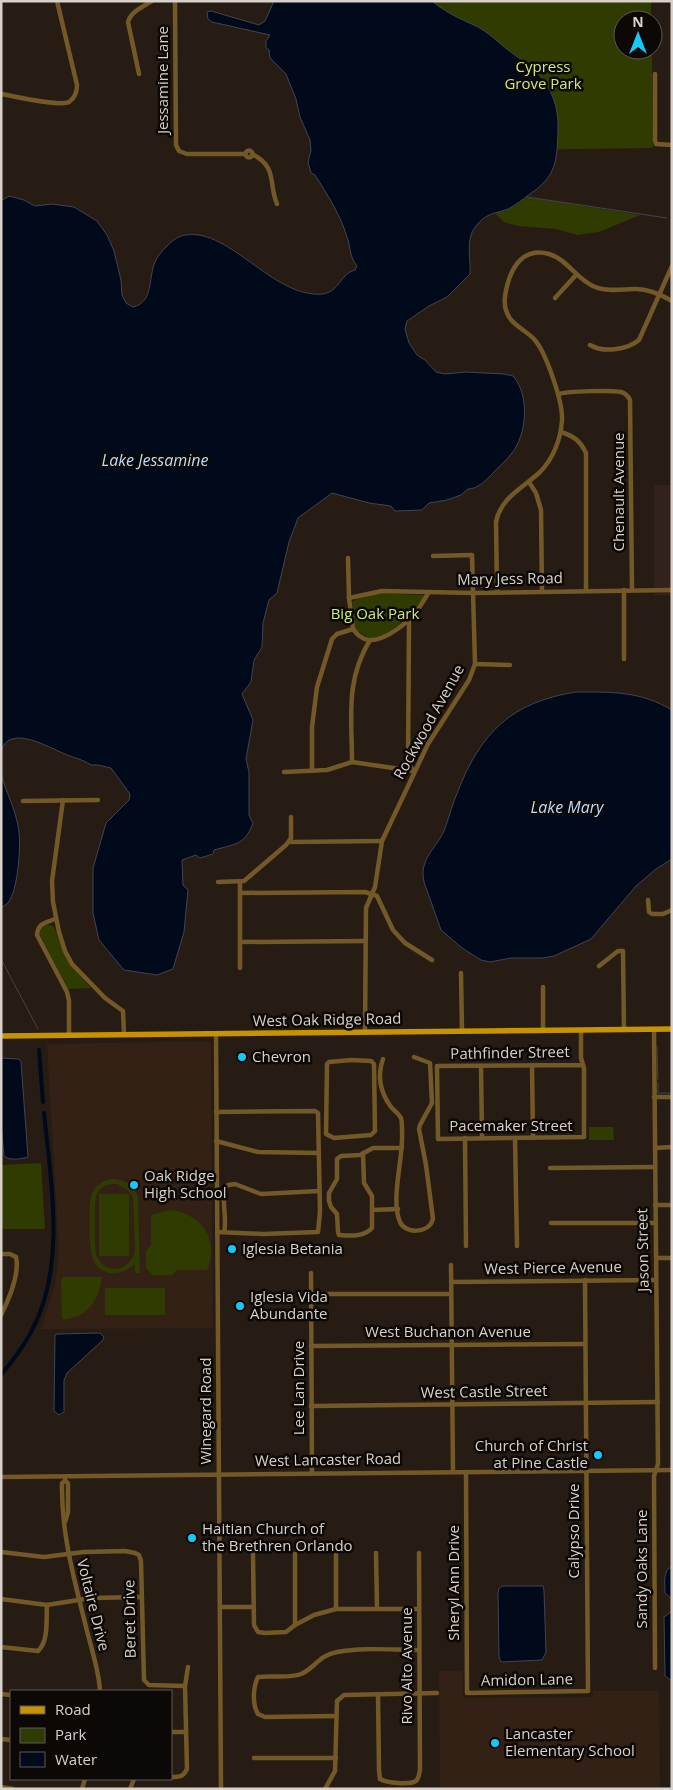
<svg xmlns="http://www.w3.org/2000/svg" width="673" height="1790" viewBox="0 0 673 1790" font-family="'Open Sans',sans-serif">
<rect width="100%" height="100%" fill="#271c13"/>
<rect fill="#33211c" x="654" y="485" width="18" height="110"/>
<g fill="#322114">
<polygon points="208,1041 211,1044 213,1328 41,1329 55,1285 59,1252 47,1044"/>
<polygon points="439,1671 462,1671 463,1698 593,1697 593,1691 659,1691 660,1789 440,1789"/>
</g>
<g fill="#2f3b00" fill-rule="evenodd">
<polygon points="431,1 651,1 651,20 623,20 623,50 652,50 653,148 432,151"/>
<path d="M527,197L640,215L599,232L577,235L556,229L518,226L504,222L494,212C507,212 517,204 527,197Z"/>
<path d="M377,593L423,595L424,597C413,613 389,641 367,637L355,629L352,602L360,597Z"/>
<path d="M48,924L54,927C64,954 72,967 91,988L68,989L39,933L41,927Z"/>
<polygon points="589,1127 613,1127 614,1140 589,1140"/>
<polygon points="41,1163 45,1229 1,1229 1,1165"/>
<path d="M109,1179C124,1178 133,1184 138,1197L140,1273H135L134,1264C122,1277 100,1277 93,1259C89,1251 88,1202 92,1193C95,1186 102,1182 109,1179ZM117,1184L128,1190L133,1198L135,1251C130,1271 107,1276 97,1257C94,1247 95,1236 95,1225C95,1206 91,1183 117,1184Z"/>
<rect x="99" y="1194" width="30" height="62"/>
<path d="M170,1210C201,1213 220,1240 207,1270H177L172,1275H153L146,1269V1251L151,1245V1215Z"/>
<path d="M63,1277H102C100,1299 86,1320 62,1319L61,1280Z"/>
<rect x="105" y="1288" width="60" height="27"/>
</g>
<g fill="#000a1b" stroke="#414550">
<path d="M274,1H432C446,13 461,19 478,27C489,33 498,42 508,50C518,57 529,65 538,74C552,88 559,109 558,129C557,160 557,176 530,194C523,199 516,205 508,209C494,214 486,213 476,226C465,239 471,259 470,274L447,297L429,306L407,321L405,329L409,343L417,355L425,360L436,372L445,374L465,372L504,374L513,376C530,395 527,434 512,453C507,460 499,466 493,473C486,480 478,489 468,489L461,495L447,500L429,503L422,510L395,511L391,506L369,503L332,493L298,518L289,542L277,593L269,600L263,623L262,647L254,660L251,682L242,694L253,720L246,759L249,772V815L253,823C245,845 235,844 214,850L213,854L200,858L196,855L182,860L183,885L188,890L184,932L173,969L157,975L124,970L99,940L93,913V868L106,823L129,800L130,794L111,768L98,765H91C82,759 74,758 65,754C49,748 10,723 1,751V201L9,196L24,200L35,206L52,204L74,207L97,221L107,235L114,251L121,280L122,295L126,303L133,307C154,302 148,278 155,262C157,257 162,251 166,247C170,243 175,238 181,236C227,223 272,299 323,294C339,292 341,273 355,270L357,266C349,256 351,248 347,237C341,216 327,194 315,175L311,173L308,162L311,150L310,140L300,117L296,99L286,74L270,58L269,50L266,48V41L270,35L212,22L208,19L207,12L211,11L259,25L265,21Z"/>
<path d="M576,692C612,692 640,691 672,710V859L656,869L636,886L591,939L554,956L542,958H511L490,962L481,960L462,948L441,930L424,882C419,859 435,850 444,831C449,818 452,804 458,791C481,732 512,702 576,692Z"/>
<path d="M1,774C6,792 15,808 18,826C22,842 18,891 8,903C6,905 3,906 1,908Z"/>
<path d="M1,1058L19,1059L21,1062L28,1157C21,1159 9,1161 4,1156L1,1125Z"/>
<polygon points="100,1333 104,1337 103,1340 67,1373 64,1380 64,1412 59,1415 54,1411 55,1335 57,1334"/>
<path d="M669,1568H672V1599L665,1593C665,1585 663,1574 669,1568Z"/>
<polygon points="502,1586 543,1586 544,1591 546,1652 542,1660 501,1662 499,1657 498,1594 499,1588"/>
<polygon points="672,1611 672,1681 665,1676 664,1617"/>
</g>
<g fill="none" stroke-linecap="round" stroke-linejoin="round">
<g stroke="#414550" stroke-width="1">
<polyline points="527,197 667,218"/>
<polyline points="1,959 38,1029"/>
<polyline points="657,1047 658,1079"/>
<polyline points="658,1083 658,1093 672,1093"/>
</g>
<g stroke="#000a1b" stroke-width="4">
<polyline points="39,1050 43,1102"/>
<path d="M1,1375C13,1360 25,1345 33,1328C66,1265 51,1181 44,1113"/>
</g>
<g stroke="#725927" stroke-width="4.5">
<polyline points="175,1 176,145 179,151 187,154 245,154"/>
<path d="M139,74L128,22C131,11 143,7 152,1"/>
<polyline points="655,74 655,140 656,144 672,145"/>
<path d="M1,94C14,96 59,107 69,102C75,98 77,91 77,85L57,1"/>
<circle cx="249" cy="154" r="3.5"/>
<path d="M252,154C278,167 268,183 277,204"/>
<polyline points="555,298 576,275"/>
<path d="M590,345C603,353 627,350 639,340L672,266"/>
<path d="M559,394C568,391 611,390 621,392C625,393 628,396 630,400L632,590"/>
<path d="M561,432C573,436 580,440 586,453V591"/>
<polyline points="529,482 536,493 541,510 542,592"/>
<path d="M348,558L349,598L353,629C357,634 361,639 369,640C386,641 409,622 418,609C422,604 425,598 429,592"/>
<path d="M497,592L496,522C501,497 523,488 540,472C553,459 561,439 562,420C563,402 546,352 534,339C525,330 511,324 507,313C503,304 505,295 507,286C512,266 524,247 549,254C567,259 577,280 595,287C607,292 623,289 636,289C649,289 660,294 672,301"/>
<polyline points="349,598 382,591 473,593 672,590"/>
<polyline points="409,620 408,764 414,771"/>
<polyline points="624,659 624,590"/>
<polyline points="475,664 510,665"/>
<path d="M352,762C352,717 345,681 370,640"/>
<polyline points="312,771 312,727 317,687 332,639 337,634 353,629"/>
<polyline points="284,772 327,770 352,762 414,771"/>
<polyline points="63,800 52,881 53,902 59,932 65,951 72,964 105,998 123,1011 124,1034"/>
<polyline points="23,801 98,800"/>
<polyline points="290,842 382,841"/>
<polyline points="218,882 244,881 286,845 291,838 291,817"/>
<polyline points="240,882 240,968"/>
<polyline points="240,893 365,892 377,896 393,930 405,943 432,960"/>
<polyline points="648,900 649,912 652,914 663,914 672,910"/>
<path d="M55,919C45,923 38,923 37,935L67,992L69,1001V1035"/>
<polyline points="240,942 366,941"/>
<polyline points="599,966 618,951 623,951 624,1030"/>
<polyline points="461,973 462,1031"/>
<polyline points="543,1030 543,987"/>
<polyline points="581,1030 581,1058 584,1068 584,1137 438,1139 437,1066 582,1065"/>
<polyline points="654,1030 658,1464 654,1476 655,1668"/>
<polyline points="365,1032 366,908 375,887 382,841 428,744 469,680 475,664 472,555 433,556"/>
<polyline points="216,1034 221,1789"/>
<path d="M383,1059C377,1076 380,1092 391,1107C394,1110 399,1114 401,1118C402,1121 402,1127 402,1130C404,1157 390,1199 400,1222C405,1234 429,1234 433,1219L426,1165L419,1129L420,1125L432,1103L430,1063L414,1057"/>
<polygon points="351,1060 371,1061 374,1064 375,1131 371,1135 334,1138 326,1134 327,1064 329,1062"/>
<polyline points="532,1065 533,1138"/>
<polyline points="481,1066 482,1138"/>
<polyline points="654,1097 672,1097"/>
<polyline points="216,1112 315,1111 318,1113 320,1212 318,1232 263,1234 217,1232"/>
<polyline points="465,1138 466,1246"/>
<polyline points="515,1138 517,1246"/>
<polyline points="216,1141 258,1152 319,1153"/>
<polyline points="655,1148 672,1147"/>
<path d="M363,1153L364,1183L372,1196V1228C364,1237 350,1236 339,1235L338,1232L337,1214L331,1207L329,1201V1193L337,1179V1159L341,1156L360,1155L373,1148H402"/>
<polyline points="550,1168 655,1167"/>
<polyline points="655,1205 672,1205"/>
<polyline points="372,1210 398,1209"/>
<polyline points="551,1223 656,1223"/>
<path d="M224,1232C228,1219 219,1194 228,1185L235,1184L261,1194L319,1191"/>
<path d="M1,1254H10L16,1257C20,1275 9,1299 1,1315"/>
<polyline points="656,1258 672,1258"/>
<polyline points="451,1265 453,1472"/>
<polyline points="311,1273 312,1473"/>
<polyline points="451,1282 656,1280"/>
<polyline points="311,1294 451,1294"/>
<polyline points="311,1346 585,1344"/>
<polyline points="311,1406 658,1402"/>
<polyline points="466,1472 467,1693 588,1691 585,1280"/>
<polyline points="1,1477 672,1470"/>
<path d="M65,1477V1481L62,1483C61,1532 74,1579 86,1627C91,1648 99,1670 100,1691"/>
<polyline points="65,1481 68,1483 68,1512 65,1522"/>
<polyline points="1,1552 44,1557 84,1552 125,1551 135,1553 139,1555 141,1561 144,1680 149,1685 185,1686"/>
<polyline points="376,1553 377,1608"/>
<polyline points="253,1554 254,1625 258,1632 265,1633 286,1632 295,1625 314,1615 336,1609 419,1609"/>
<polyline points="295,1554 295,1625"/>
<polyline points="336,1554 336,1609"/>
<polyline points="1,1599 47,1605 91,1598 141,1597"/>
<polyline points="220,1607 253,1607"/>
<path d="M1,1647L38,1651C49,1641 46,1619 47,1605"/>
<polyline points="1,1694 11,1695"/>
<path d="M378,1694L379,1770L380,1779C387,1783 409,1785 416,1781C419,1778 419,1774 420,1770L419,1553"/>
<path d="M336,1716L265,1717L258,1714C252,1704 253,1687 258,1677C272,1675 288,1679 301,1674C314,1669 319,1655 337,1652C363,1647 392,1650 419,1650"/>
<polyline points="171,1732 186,1732"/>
<polyline points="1,1739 11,1740"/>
<polyline points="254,1758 336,1758"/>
<path d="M171,1777C180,1777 183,1777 187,1769L185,1686L188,1667"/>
<polyline points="1,1787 13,1789"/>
<polyline points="82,1789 85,1779"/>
<polyline points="130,1789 134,1779"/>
<polyline points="325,1789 335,1771 337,1701 344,1695 437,1693"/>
</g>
<polyline stroke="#c79301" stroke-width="5.5" points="1,1036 672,1029"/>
</g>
<g fill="#13cafb" stroke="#0c0805" stroke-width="2">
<circle cx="242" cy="1057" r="5"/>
<circle cx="134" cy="1185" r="5"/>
<circle cx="232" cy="1249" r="5"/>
<circle cx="240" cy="1306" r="5"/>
<circle cx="598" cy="1455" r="5"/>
<circle cx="192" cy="1538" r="5"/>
<circle cx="495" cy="1743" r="5"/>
</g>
<g text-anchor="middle" stroke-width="5" stroke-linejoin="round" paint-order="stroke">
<g font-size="15" fill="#ceea7e" stroke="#0c0805">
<text x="543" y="72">Cypress<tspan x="543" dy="17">Grove Park</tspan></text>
<text x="375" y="619">Big Oak Park</text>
</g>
<g font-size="15" fill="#d8d0ca" stroke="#0c0805">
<text transform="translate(163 80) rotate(-90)" y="5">Jessamine Lane</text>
<text transform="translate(619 492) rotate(-90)" y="5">Chenault Avenue</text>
<text transform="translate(510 579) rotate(-1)" y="5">Mary Jess Road</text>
<text transform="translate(429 722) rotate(-61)" y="5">Rockwood Avenue</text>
<text transform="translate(327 1020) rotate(-1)" y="5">West Oak Ridge Road</text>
<text transform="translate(510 1053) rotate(-1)" y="5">Pathfinder Street</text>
<text x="511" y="1131">Pacemaker Street</text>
<text transform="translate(643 1250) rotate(-91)" y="5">Jason Street</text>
<text transform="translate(553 1268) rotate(-1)" y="5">West Pierce Avenue</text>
<text x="448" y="1337">West Buchanon Avenue</text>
<text transform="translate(299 1388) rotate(-90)" y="5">Lee Lan Drive</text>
<text transform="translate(484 1392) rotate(-1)" y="5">West Castle Street</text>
<text transform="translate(206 1411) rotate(-90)" y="5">Winegard Road</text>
<text transform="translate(328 1460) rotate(-1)" y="5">West Lancaster Road</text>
<text transform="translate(574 1531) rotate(-90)" y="5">Calypso Drive</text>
<text transform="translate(642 1569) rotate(-90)" y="5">Sandy Oaks Lane</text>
<text transform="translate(454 1583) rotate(-90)" y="5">Sheryl Ann Drive</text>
<text transform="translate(93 1605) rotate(76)" y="5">Voltaire Drive</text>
<text transform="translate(130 1619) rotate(-91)" y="5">Beret Drive</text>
<text transform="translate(407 1666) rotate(-90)" y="5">Rivo Alto Avenue</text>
<text transform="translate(527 1680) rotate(-1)" y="5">Amidon Lane</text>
</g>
<g font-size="15" fill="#d8d0ca" stroke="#0c0805" text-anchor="start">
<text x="252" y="1062">Chevron</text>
<text x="144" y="1181">Oak Ridge<tspan x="144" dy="17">High School</tspan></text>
<text x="242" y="1254">Iglesia Betania</text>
<text x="250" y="1302">Iglesia Vida<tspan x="250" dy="17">Abundante</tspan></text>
<text x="588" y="1451" text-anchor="end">Church of Christ<tspan x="588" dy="17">at Pine Castle</tspan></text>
<text x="202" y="1534">Haitian Church of<tspan x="202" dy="17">the Brethren Orlando</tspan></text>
<text x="505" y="1739">Lancaster<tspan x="505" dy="17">Elementary School</tspan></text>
</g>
<g font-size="16" font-style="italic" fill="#bcdbfb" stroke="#0c0805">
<text x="155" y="466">Lake Jessamine</text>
<text x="567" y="813">Lake Mary</text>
</g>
</g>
<rect width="673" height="1790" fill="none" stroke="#d8d0ca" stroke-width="5"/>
<rect x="10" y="1690" width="162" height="90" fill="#0c0805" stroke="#5e5854"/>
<rect x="20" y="1706" width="25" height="8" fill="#c79301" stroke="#5e5854"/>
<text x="55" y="1715" font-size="15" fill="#d8d0ca">Road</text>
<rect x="20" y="1728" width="25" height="15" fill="#2f3b00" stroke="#5e5854"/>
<text x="55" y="1740" font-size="15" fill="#d8d0ca">Park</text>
<rect x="20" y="1752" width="25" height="15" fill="#000a1b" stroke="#5e5854"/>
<text x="55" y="1765" font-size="15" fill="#d8d0ca">Water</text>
<g transform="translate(638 35)"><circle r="24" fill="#0c0805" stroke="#5e5854"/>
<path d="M0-4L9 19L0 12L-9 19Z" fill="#13cafb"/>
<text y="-8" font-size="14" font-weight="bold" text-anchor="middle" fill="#d8d0ca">N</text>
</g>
</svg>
